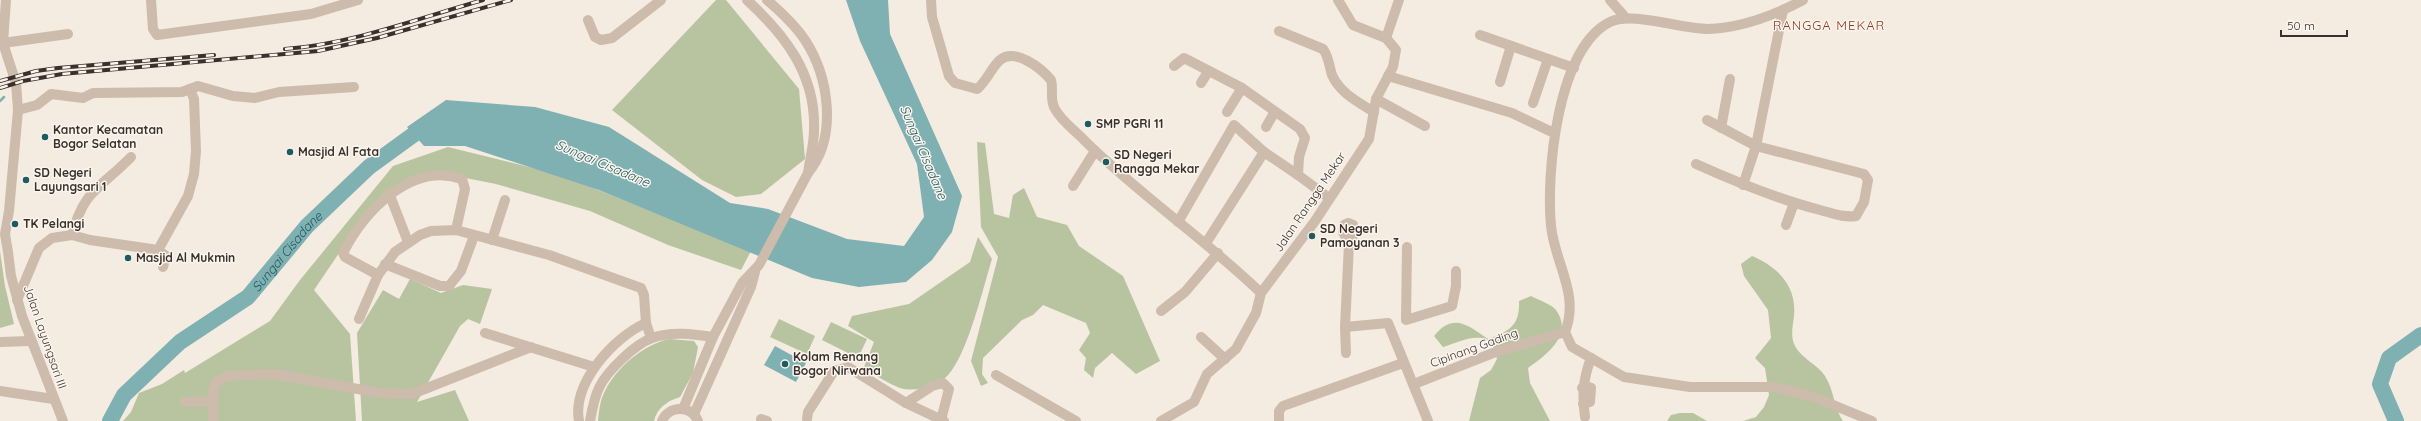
<svg xmlns="http://www.w3.org/2000/svg" width="2421" height="421" viewBox="0 0 2421 421" font-family="Quicksand,sans-serif">
<rect width="100%" height="100%" fill="#f4ebe1"/>
<g fill="#b8c4a0">
<polygon points="716,0 726,0 799,89 805,159 761,194 736,197 702,180 612,110"/>
<polygon points="977,142 985,143 994,214 1009,218 1013,195 1024,188 1037,217 1067,225 1079,246 1123,276 1160,361 1136,374 1112,353 1095,368 1093,378 1084,370 1086,358 1079,350 1090,333 1086,323 1043,305 1033,315 1022,320 983,358 982,374 988,383 981,386 971,361 998,257 981,227"/>
<polygon points="448,147 561,175 751,251 741,270 668,245 590,211 496,184 435,172 383,194 352,234 314,290 350,334 356,421 123,421 131,412 139,393 162,384 184,370 185,373 270,321 300,280 393,166"/>
<path d="M978,237L992,259C983,288 966,362 944,379C933,388 913,392 900,388C887,383 875,375 864,367L874,342L848,326L852,316L909,304L970,262Z"/>
<polygon points="0,251 5,286 14,324 0,328"/>
<path d="M1752,256C1778,267 1797,286 1794,316C1793,325 1790,337 1795,346C1801,358 1818,365 1825,376C1834,390 1834,408 1843,421H1743L1756,417L1764,407L1769,395L1765,368L1755,358L1771,338L1768,310L1744,276L1741,264Z"/>
<polygon points="410,279 441,293 463,285 492,289 480,324 468,319 460,326 417,402 455,390 469,421 362,421 357,333 383,290 399,299"/>
<path d="M1531,296C1538,300 1551,304 1556,310C1574,335 1546,355 1528,368L1530,383L1550,421H1469L1480,378L1491,370L1497,359C1496,355 1494,348 1492,344C1481,330 1456,343 1443,347L1434,336C1453,312 1468,325 1488,339C1510,331 1520,325 1519,301Z"/>
<polygon points="779,319 815,336 807,354 770,337"/>
<polygon points="831,322 867,339 858,358 822,340"/>
<path d="M669,339L694,341L698,347L693,373L680,397C667,401 657,408 654,421H598C599,411 600,400 605,391C617,367 643,345 669,339Z"/>
<polygon points="1680,413 1693,413 1707,421 1667,421 1671,415"/>
</g>
<g fill="#7fb0b2">
<polygon points="846,0 888,0 890,34 962,196 952,232 932,260 906,282 859,287 812,278 599,190 465,146 424,146 407,127 446,100 535,107 609,127 730,203 768,209 847,239 904,246 924,217 917,164 860,41"/>
<polygon points="775,346 806,363 796,382 764,365"/>
</g>
<g fill="none" stroke-linecap="round" stroke-linejoin="round">
<polyline stroke="#7fb0b2" stroke-width="2.5" points="0,101 4,97"/>
<g stroke="#7fb0b2" stroke-width="16">
<path id="s1" d="M110,421L124,395L180,342L248,297L307,226L369,167L424,127L433,126"/>
<polyline points="2396,421 2380,384 2389,358 2421,335"/>
</g>
<g stroke="#cdbbac" stroke-width="10">
<polyline points="6,0 3,43 16,83 18,110 9,211 5,234 8,252 11,276 22,316 63,421"/>
<polyline points="151,0 153,29 157,35 311,14 358,0"/>
<path d="M747,0C785,35 816,74 814,130C814,144 810,158 808,173"/>
<path d="M931,0L932,17L949,76L955,83L977,89C987,81 991,68 1000,60C1015,47 1042,69 1051,80C1054,89 1049,99 1055,109C1062,122 1076,131 1086,142C1141,196 1205,239 1261,293"/>
<polyline points="1610,0 1625,17"/>
<polyline points="588,20 595,37 601,40 612,38 661,0"/>
<path d="M1279,31L1323,49C1329,57 1329,66 1332,75C1340,93 1358,102 1374,112"/>
<polyline points="1480,35 1574,68"/>
<polyline points="1386,38 1399,0"/>
<polyline points="3,43 68,34"/>
<polyline points="1174,66 1184,58 1242,88 1300,129 1305,138 1299,157 1298,175 1329,198"/>
<polyline points="1388,76 1512,113 1554,133"/>
<polyline points="1500,82 1511,46"/>
<polyline points="1201,83 1208,72"/>
<polyline points="1376,99 1425,126"/>
<polyline points="1533,103 1548,59"/>
<polyline points="18,110 37,105 51,94 83,98 93,93 182,92 198,86 233,96 255,98 279,92 354,87"/>
<polyline points="1227,112 1242,88"/>
<polyline points="1266,127 1274,113"/>
<polyline points="1721,128 1730,79"/>
<path d="M1696,164C1736,182 1777,199 1820,210C1832,213 1843,218 1856,216L1864,202L1868,180L1864,174L1756,146L1707,120"/>
<polyline points="1743,185 1756,146 1783,10"/>
<polyline points="1073,186 1095,151"/>
<polyline points="389,193 408,242"/>
<polyline points="1178,222 1234,125 1264,152 1298,175"/>
<polyline points="1786,225 1794,203"/>
<path d="M72,235C84,189 101,188 131,157"/>
<polyline points="492,240 505,200"/>
<polyline points="1206,243 1264,152"/>
<polyline points="1349,244 1343,232 1344,225 1348,223 1353,225 1353,236 1349,244 1345,327 1388,323 1428,421"/>
<polyline points="1407,247 1406,320 1452,306 1456,286 1456,271"/>
<polyline points="158,250 166,256 163,267"/>
<polyline points="385,264 440,286 449,286 461,271 474,236"/>
<path d="M378,275L345,257L343,253C364,212 411,161 462,179L465,189L456,230"/>
<polyline points="17,300 39,248 52,238 72,235 90,240 158,250 188,196 194,174 196,151 194,99 190,89"/>
<polyline points="1161,311 1185,292 1218,253"/>
<polyline points="359,319 378,275 395,252 420,235 431,231 456,230 549,255 641,288 644,295 646,323 651,338"/>
<polyline points="1345,327 1346,353"/>
<path d="M1565,332C1580,294 1555,264 1551,226C1546,174 1557,48 1610,22C1631,11 1681,29 1708,29C1742,28 1773,16 1803,0"/>
<polyline points="1565,332 1572,347 1624,377 1690,387 1775,387 1814,397 1872,421"/>
<polyline points="485,333 594,367"/>
<polyline points="1201,337 1225,359"/>
<polyline points="0,342 31,341"/>
<polyline points="996,375 1076,421"/>
<polyline points="1414,384 1493,353 1565,332"/>
<polyline points="1582,388 1586,386 1591,388 1590,402 1583,404"/>
<polyline points="0,391 53,399"/>
<polyline points="185,402 212,401"/>
<polyline points="906,403 932,386 943,383 949,389 941,420"/>
<path d="M683,409L713,337L742,283L759,265L808,173C838,137 829,77 805,40C795,25 781,12 767,0"/>
<polyline points="694,414 751,287 755,272"/>
<path d="M1585,417C1582,395 1583,379 1591,358"/>
<polyline points="761,419 767,421"/>
<polyline points="807,419 808,412 834,371 848,367 906,403 944,421"/>
<polyline points="213,421 213,390 216,382 227,376 274,374 380,393 412,394 531,347"/>
<path d="M579,421C572,383 614,337 646,323"/>
<path d="M590,421C592,410 594,398 599,388C606,372 635,344 652,338C671,331 693,334 713,337"/>
<path d="M662,421C669,405 691,405 698,421"/>
<polyline points="1161,421 1194,402 1207,374 1236,349 1256,313 1261,293 1315,221 1369,139 1376,99 1393,67 1396,50 1386,38 1353,25 1338,0"/>
<polyline points="1279,421 1279,411 1283,406 1403,363"/>
</g>
<defs>
<g id="rail">
<path d="M285,49C352,44 419,18 483,0"/>
<polyline points="0,81 36,71 58,68 214,55"/>
<polyline points="0,88 23,81 62,74 318,51 377,38 511,0"/>
</g>
</defs>
<use href="#rail" stroke="#3b302b" stroke-width="4"/>
<use href="#rail" stroke="#fbf5ee" stroke-width="2.5" stroke-dasharray="8" stroke-linecap="butt"/>
</g>
<g fill="#1f5a5e" stroke="#fbf5ee" stroke-width="1.5">
<circle cx="1088" cy="124" r="4"/>
<circle cx="45" cy="137" r="4"/>
<circle cx="290" cy="152" r="4"/>
<circle cx="1106" cy="162" r="4"/>
<circle cx="26" cy="180" r="4"/>
<circle cx="15" cy="224" r="4"/>
<circle cx="1312" cy="236" r="4"/>
<circle cx="128" cy="258" r="4"/>
<circle cx="785" cy="364" r="4"/>
</g>
<g text-anchor="middle" stroke-width="3" stroke-linejoin="round" paint-order="stroke">
<g font-size="12" font-weight="bold" fill="#3b302b" stroke="#fbf5ee" text-anchor="start">
<text x="1096" y="128">SMP PGRI 11</text>
<text x="53" y="134">Kantor Kecamatan<tspan x="53" dy="14">Bogor Selatan</tspan></text>
<text x="298" y="156">Masjid Al Fata</text>
<text x="1114" y="159">SD Negeri<tspan x="1114" dy="14">Rangga Mekar</tspan></text>
<text x="34" y="177">SD Negeri<tspan x="34" dy="14">Layungsari 1</tspan></text>
<text x="23" y="228">TK Pelangi</text>
<text x="1320" y="233">SD Negeri<tspan x="1320" dy="14">Pamoyanan 3</tspan></text>
<text x="136" y="262">Masjid Al Mukmin</text>
<text x="793" y="361">Kolam Renang<tspan x="793" dy="14">Bogor Nirwana</tspan></text>
</g>
<g font-size="12" fill="#3b302b" stroke="#fbf5ee">
<text transform="translate(1310 202) rotate(-56)" y="4">Jalan Rangga Mekar</text>
<text transform="translate(45 337) rotate(71)" y="4">Jalan Layungsari III</text>
<text transform="translate(1474 348) rotate(-20)" y="4">Cipinang Gading</text>
</g>
<g font-size="13" letter-spacing="1" fill="#8c3b22" stroke="#fbf5ee">
<text x="1829" y="30">RANGGA MEKAR</text>
</g>
<g font-size="13" font-style="italic" fill="#1f5a5e" stroke="#fbf5ee">
<text transform="translate(924 152) rotate(67)" y="5">Sungai Cisadane</text>
<text transform="translate(603 163) rotate(23)" y="5">Sungai Cisadane</text>
<text dy="5" stroke="none"><textPath href="#s1" startOffset="248">Sungai Cisadane</textPath></text>
</g>
</g>
<path d="M2281 30v6h66v-6" fill="none" stroke="#3b302b" stroke-width="2"/>
<text x="2287" y="30" font-size="12" fill="#3b302b" stroke="#fbf5ee" stroke-width="3" paint-order="stroke">50 m</text>
</svg>
